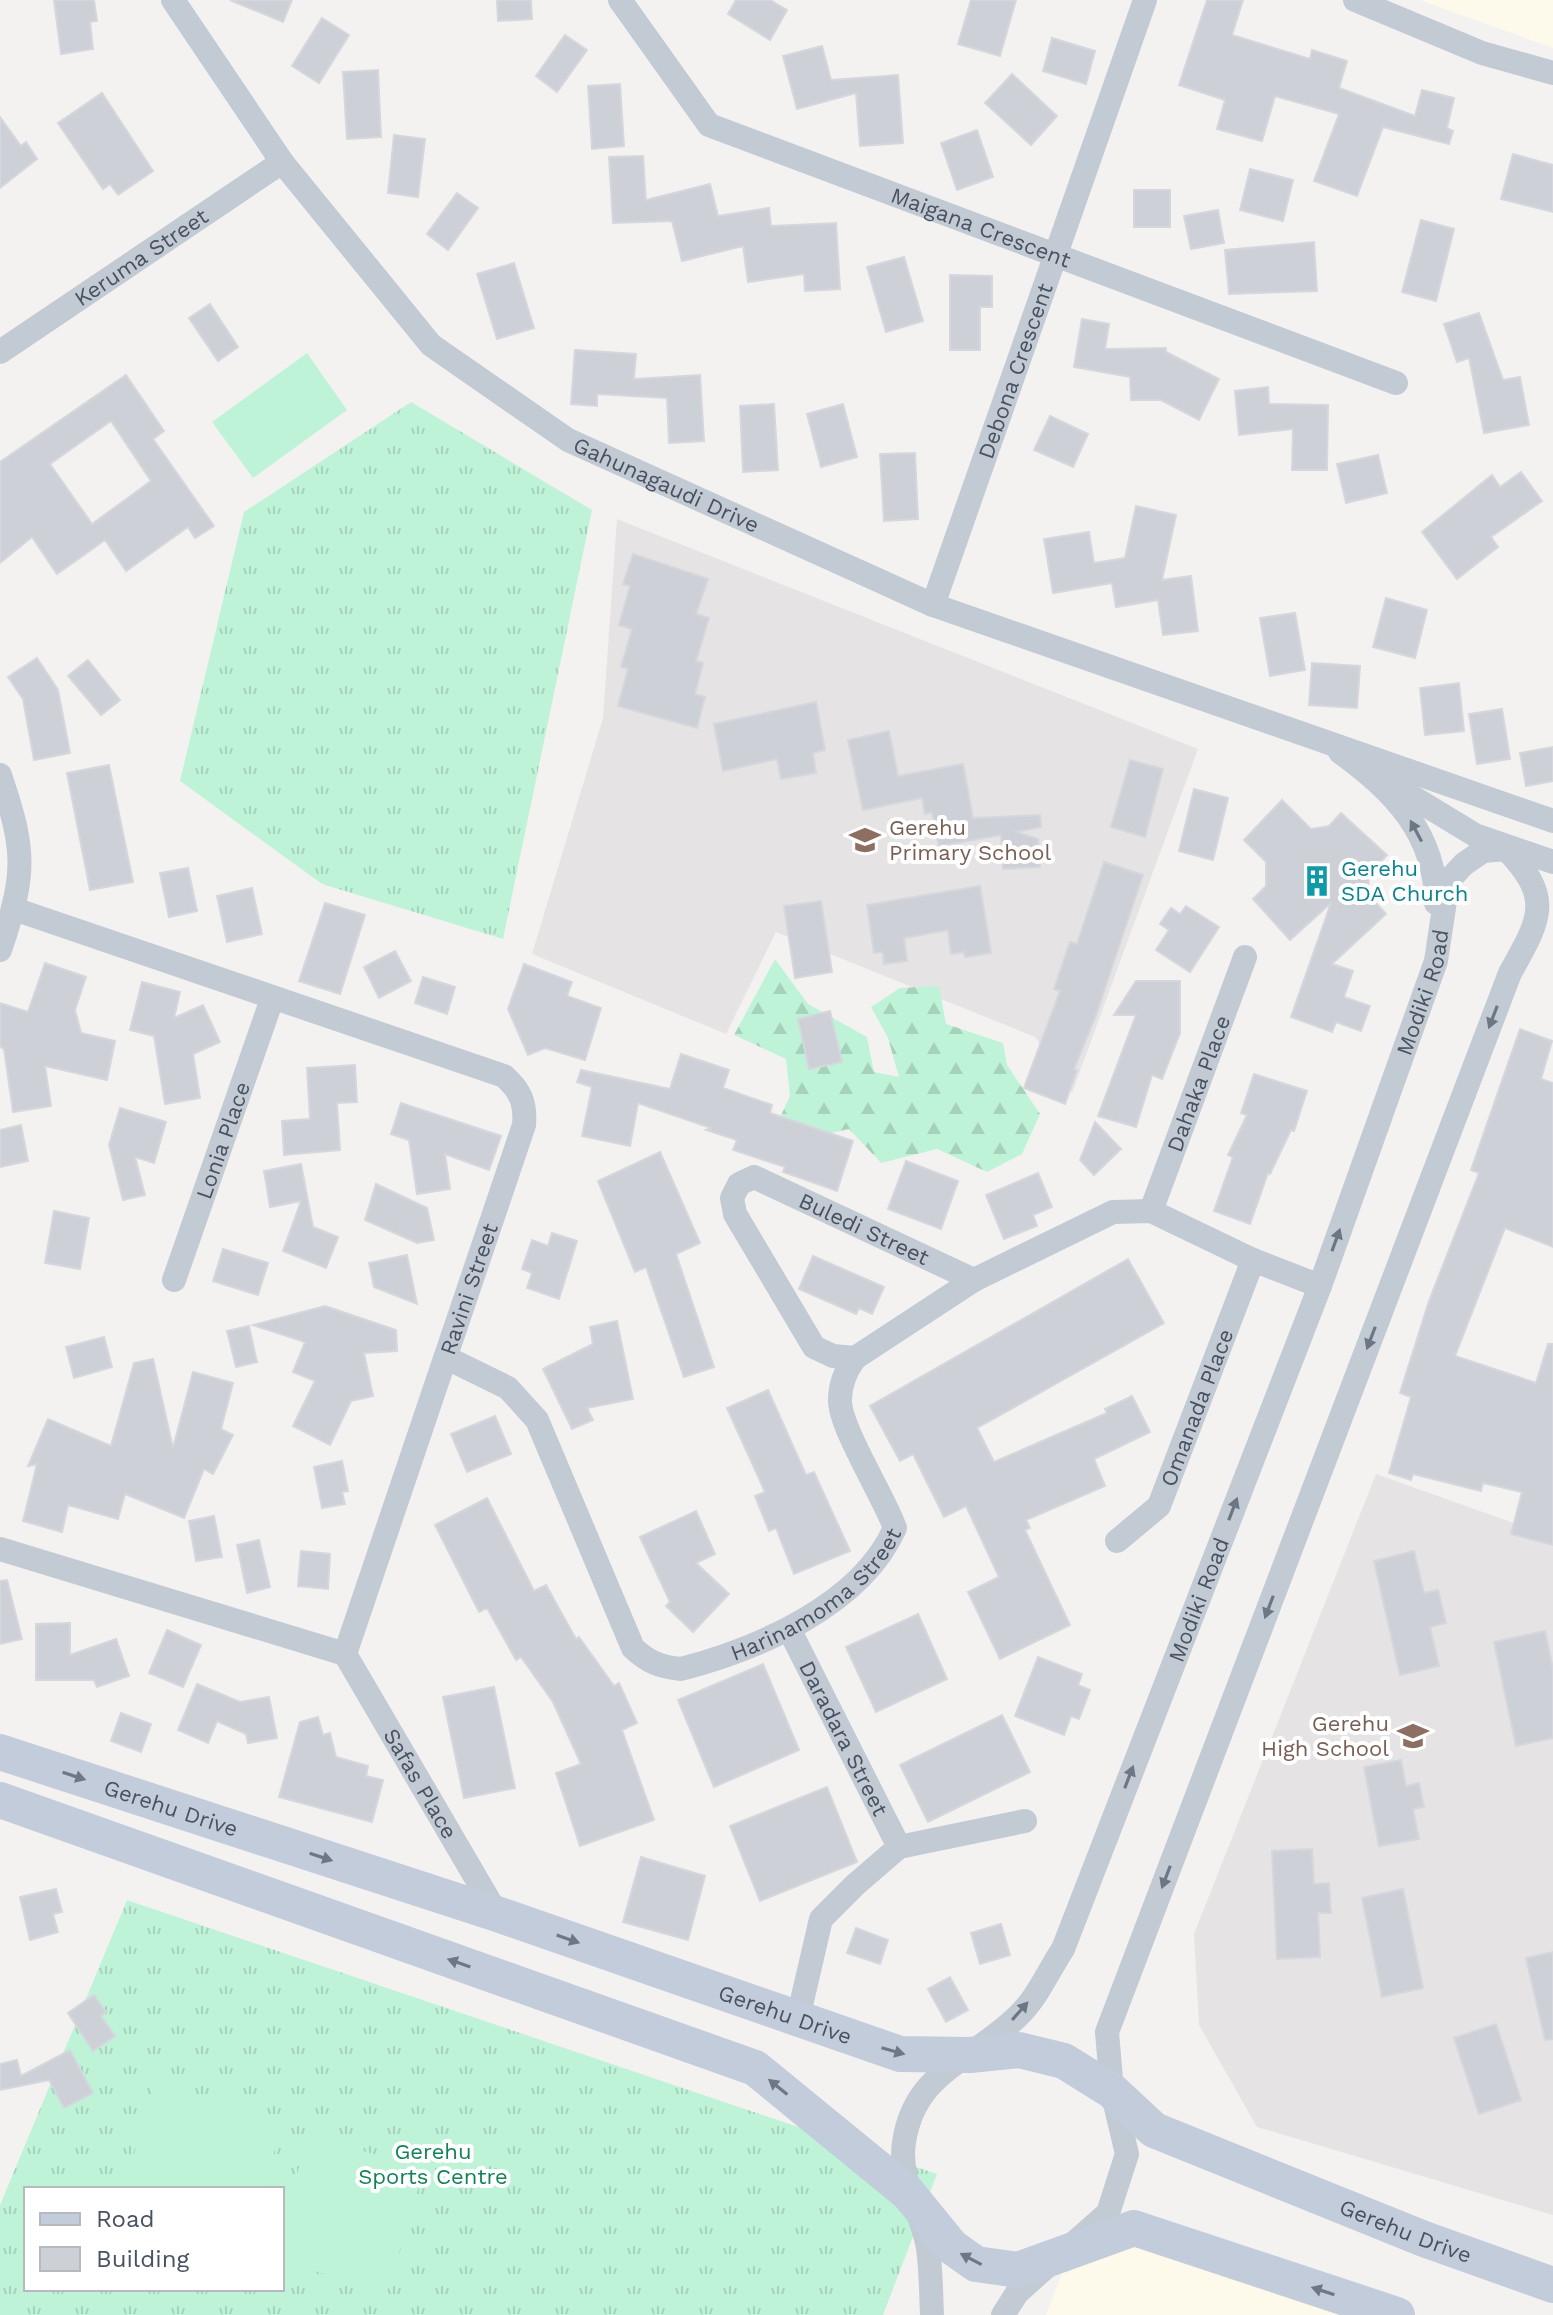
<svg xmlns="http://www.w3.org/2000/svg" width="1553" height="2315" viewBox="0 0 1553 2315" font-family="'Work Sans',sans-serif">
<defs>
<pattern id="grass-tufts" width="24" height="20" patternUnits="userSpaceOnUse" patternTransform="scale(2)"><rect width="24" height="20" fill="#bff3d8"/><path d="M3 7l-1-3M5 7V3M7 7l1-3M15 17l-1-3M17 17v-4M19 17l1-3" fill="none" stroke="#a6d2bc"/></pattern>
<pattern id="forest-firs" width="22" height="20" patternUnits="userSpaceOnUse" patternTransform="scale(2)"><rect width="22" height="20" fill="#bff3d8"/><path d="M5 1l3.5 6h-7zM16 11l3.5 6h-7z" fill="#a6d2bc"/></pattern>
</defs>
<rect width="100%" height="100%" fill="#f4f2f1"/>
<g fill="#fdfaec">
<polygon points="1420,0 1553,0 1553,48"/>
<polygon points="1082,2222 1347,2315 1046,2315"/>
</g>
<g fill="#e5e3e3">
<polygon points="617,519 1198,749 1072,1093 1035,1037 776,932 726,1034 532,954 603,718"/>
<polygon points="1376,1474 1553,1537 1553,2215 1257,2127 1199,2025 1194,1934"/>
</g>
<g fill="url(#grass-tufts)" fill-rule="evenodd">
<polygon points="411,402 592,510 503,939 322,884 180,781 244,512"/>
<path d="M127,1900L937,2174L883,2315H0V2205ZM26,2189H282V2289H26Z"/>
</g>
<polygon fill="url(#forest-firs)" points="775,959 808,1004 867,1037 874,1072 899,1077 888,1038 871,1007 900,988 939,986 946,1024 1003,1043 1007,1065 1040,1114 1022,1154 987,1172 937,1149 881,1163 849,1129 766,1148 790,1096 786,1059 734,1035"/>
<g fill="#bff3d8">
<polygon points="307,353 347,410 253,478 212,422"/>
<polygon points="154,2083 283,2120 264,2189 124,2189"/>
<polygon points="309,2134 424,2170 387,2293 282,2261 282,2223"/>
</g>
<g fill="#cdd0d7" stroke="#d5d7dd" stroke-width="2" fill-rule="evenodd">
<polygon points="54,0 94,0 97,21 90,22 93,49 61,54"/>
<polygon points="230,0 292,0 283,22"/>
<polygon points="497,0 531,0 532,19 498,21"/>
<polygon points="736,0 770,0 787,10 770,40 728,14"/>
<polygon points="971,0 1016,0 1000,56 958,44"/>
<polygon points="1207,0 1243,0 1232,35 1310,59 1312,50 1347,61 1339,88 1415,116 1422,90 1454,98 1447,128 1453,131 1449,144 1383,127 1357,196 1314,181 1339,114 1275,96 1262,141 1217,129 1225,100 1179,85"/>
<polygon points="322,18 349,35 319,83 292,66"/>
<polygon points="565,35 587,50 557,92 536,76"/>
<polygon points="1052,38 1095,51 1086,84 1043,71"/>
<polygon points="822,46 831,80 898,75 903,143 860,146 856,93 797,109 783,56"/>
<polygon points="378,70 381,137 347,139 343,72"/>
<polygon points="1012,74 1057,116 1031,145 985,103"/>
<polygon points="620,84 624,146 592,149 588,86"/>
<polygon points="102,93 153,171 118,195 110,184 103,189 58,123"/>
<polygon points="0,117 21,146 26,142 37,159 0,188"/>
<polygon points="977,130 993,177 957,190 941,143"/>
<polygon points="394,135 425,139 418,197 388,193"/>
<polygon points="1513,154 1553,165 1553,212 1501,199"/>
<polygon points="643,156 646,200 710,184 718,216 769,208 771,226 836,223 840,289 805,291 804,274 748,282 743,246 682,261 672,221 613,223 609,157"/>
<polygon points="1250,169 1293,180 1283,221 1240,210"/>
<rect x="1134" y="190" width="36" height="37"/>
<polygon points="457,193 478,208 448,250 427,234"/>
<polygon points="1218,210 1224,243 1191,249 1184,216"/>
<polygon points="1421,220 1454,229 1436,301 1402,292"/>
<polygon points="1314,242 1317,291 1229,294 1225,250"/>
<polygon points="904,257 923,321 886,332 867,267"/>
<polygon points="514,263 534,328 497,339 477,274"/>
<polygon points="950,275 992,276 992,307 980,307 980,350 950,350"/>
<polygon points="210,304 238,347 218,361 189,318"/>
<polygon points="1479,313 1503,380 1520,377 1529,425 1484,433 1469,358 1457,362 1444,324"/>
<polygon points="1082,319 1109,324 1105,349 1166,348 1166,352 1219,379 1199,420 1161,400 1131,400 1130,377 1074,367"/>
<polygon points="575,350 636,354 634,379 700,375 704,441 669,443 667,398 597,394 597,406 571,404"/>
<path d="M126,375L164,431L153,439L214,526L195,538L188,527L126,571L105,540L57,574L32,537L0,563V462ZM111,421L151,481L92,524L50,464Z"/>
<polygon points="1268,387 1269,404 1328,405 1327,470 1292,470 1293,429 1239,435 1235,391"/>
<polygon points="774,404 778,470 743,472 740,406"/>
<polygon points="843,404 857,457 821,467 807,414"/>
<polygon points="1050,416 1088,434 1073,467 1034,450"/>
<polygon points="915,453 918,519 884,521 880,454"/>
<polygon points="1378,455 1387,493 1346,503 1337,464"/>
<polygon points="1521,472 1542,501 1491,537 1498,547 1457,579 1422,532 1492,475 1500,487"/>
<polygon points="1136,506 1176,515 1162,580 1191,576 1198,631 1163,635 1158,600 1116,607 1112,583 1053,593 1044,539 1089,532 1094,563 1125,558"/>
<polygon points="633,554 708,579 696,614 709,618 696,661 703,663 695,694 705,697 697,728 618,706 628,669 621,667 632,629 619,625 630,586 623,584"/>
<polygon points="1386,598 1427,610 1415,658 1373,647"/>
<polygon points="1295,613 1305,670 1270,676 1260,618"/>
<polygon points="37,658 58,690 70,753 34,760 23,699 8,677"/>
<polygon points="88,660 120,700 101,715 68,676"/>
<polygon points="1312,663 1360,666 1357,708 1309,705"/>
<polygon points="1459,683 1464,731 1425,735 1420,688"/>
<polygon points="816,702 825,750 813,753 816,773 781,779 777,759 723,771 714,724"/>
<polygon points="1502,709 1510,759 1477,764 1469,714"/>
<polygon points="889,731 898,776 963,764 973,818 1040,815 1041,827 1016,832 1038,839 1040,867 1003,869 1001,835 939,846 932,812 925,814 922,798 863,810 848,740"/>
<polygon points="1553,747 1553,781 1526,786 1520,753"/>
<polygon points="1130,760 1163,769 1145,837 1111,827"/>
<polygon points="109,765 133,882 90,890 67,773"/>
<polygon points="1194,789 1228,798 1213,860 1179,851"/>
<polygon points="1282,800 1311,829 1329,826 1341,813 1387,855 1369,875 1368,894 1386,914 1332,964 1353,971 1344,997 1370,1006 1361,1031 1336,1022 1332,1032 1291,1017 1331,903 1290,940 1253,899 1266,886 1266,862 1244,840"/>
<polygon points="1104,862 1143,875 1096,1015 1074,1069 1077,1070 1065,1104 1024,1088 1060,991 1054,989 1070,942 1077,944"/>
<polygon points="188,868 197,911 169,917 160,873"/>
<polygon points="980,886 991,953 965,957 964,952 951,954 948,930 904,938 907,961 884,964 883,952 874,953 867,905"/>
<polygon points="252,888 262,934 227,942 217,896"/>
<polygon points="821,901 832,972 795,978 784,906"/>
<polygon points="325,903 365,915 340,994 299,981"/>
<polygon points="1186,906 1219,927 1190,972 1156,950 1169,930 1160,924 1171,908 1180,914"/>
<polygon points="395,951 411,981 379,998 364,967"/>
<polygon points="45,963 86,977 75,1010 81,1033 115,1041 107,1080 45,1066 51,1106 13,1112 4,1049 0,1047 0,1003 28,1012"/>
<polygon points="524,964 572,982 567,996 601,1008 585,1060 545,1048 528,1055 508,1009"/>
<polygon points="423,977 455,987 447,1014 415,1003"/>
<polygon points="1136,981 1180,981 1180,1033 1162,1079 1152,1075 1136,1127 1098,1116 1136,1015 1114,1015"/>
<polygon points="142,982 180,992 174,1018 203,1005 220,1042 193,1054 200,1098 165,1104 154,1036 130,1030"/>
<polygon points="830,1011 842,1062 809,1069 798,1019"/>
<polygon points="1520,1029 1552,1041 1541,1079 1553,1083 1553,1247 1505,1228 1455,1356 1536,1383 1548,1344 1553,1344 1553,1545 1511,1534 1522,1492 1483,1483 1481,1491 1413,1474 1411,1480 1389,1473 1411,1397 1400,1393 1429,1301 1479,1173 1471,1170"/>
<polygon points="681,1054 729,1070 723,1088 772,1105 770,1113 853,1141 837,1191 783,1172 785,1167 733,1150 737,1140 706,1130 711,1128 638,1103 630,1146 582,1136 592,1087 577,1082 581,1070 670,1089"/>
<polygon points="355,1065 357,1102 337,1103 340,1150 284,1155 282,1121 310,1119 307,1068"/>
<polygon points="1254,1074 1307,1091 1294,1131 1291,1130 1270,1174 1268,1173 1250,1224 1214,1211 1233,1157 1228,1155 1247,1115 1241,1113"/>
<polygon points="401,1103 501,1136 489,1170 445,1154 450,1189 417,1194 409,1140 391,1134"/>
<polygon points="120,1108 166,1122 154,1163 135,1157 145,1195 123,1200 109,1145"/>
<polygon points="1095,1122 1121,1149 1094,1175 1080,1160"/>
<polygon points="21,1125 28,1161 0,1167 0,1130"/>
<polygon points="660,1152 700,1243 676,1254 714,1367 684,1377 646,1267 635,1272 598,1181"/>
<polygon points="906,1161 958,1181 941,1229 888,1209"/>
<polygon points="301,1164 313,1227 338,1237 326,1268 283,1251 301,1201 270,1207 264,1171"/>
<polygon points="1038,1173 1052,1207 1033,1215 1037,1226 1004,1239 986,1195"/>
<polygon points="376,1184 427,1208 434,1240 417,1243 365,1220"/>
<polygon points="54,1211 89,1218 80,1269 45,1263"/>
<polygon points="552,1233 577,1241 559,1299 527,1288 532,1273 522,1269 532,1240 548,1246"/>
<polygon points="223,1249 268,1263 258,1295 213,1281"/>
<polygon points="407,1255 417,1304 374,1287 369,1263"/>
<polygon points="813,1256 884,1287 872,1314 859,1308 856,1314 799,1289"/>
<polygon points="1128,1259 1164,1323 977,1428 994,1462 1107,1413 1105,1409 1132,1396 1150,1432 1094,1459 1105,1486 1026,1520 1030,1528 1025,1530 1070,1625 1000,1659 968,1592 999,1577 966,1506 944,1517 913,1454 900,1461 870,1406"/>
<polygon points="325,1306 396,1330 397,1351 364,1353 373,1396 351,1401 330,1445 293,1426 315,1381 293,1372 305,1342 253,1325"/>
<polygon points="617,1321 633,1399 587,1408 593,1420 572,1429 543,1369 593,1344 590,1327"/>
<polygon points="249,1326 257,1362 236,1367 227,1331"/>
<polygon points="104,1337 112,1367 74,1378 66,1347"/>
<polygon points="153,1359 173,1448 193,1372 233,1383 221,1429 233,1435 213,1474 204,1469 184,1518 125,1494 118,1519 68,1505 62,1532 23,1521 37,1464 28,1466 48,1419 111,1446 134,1363"/>
<polygon points="768,1390 806,1475 814,1472 850,1551 794,1574 776,1528 769,1531 755,1496 765,1492 727,1408"/>
<polygon points="495,1416 511,1454 467,1472 451,1434"/>
<polygon points="342,1461 348,1491 342,1492 345,1504 322,1508 314,1467"/>
<polygon points="487,1498 534,1591 546,1585 576,1639 579,1637 614,1686 619,1683 637,1723 622,1730 654,1820 580,1846 556,1773 581,1764 553,1702 521,1657 516,1660 487,1608 479,1612 435,1525"/>
<polygon points="696,1511 715,1554 696,1563 729,1594 693,1632 666,1606 670,1602 640,1537"/>
<polygon points="214,1516 222,1557 196,1561 189,1521"/>
<polygon points="259,1540 270,1587 247,1593 237,1545"/>
<polygon points="301,1551 330,1554 328,1589 298,1586"/>
<polygon points="1414,1551 1424,1593 1438,1590 1446,1623 1430,1627 1439,1666 1400,1675 1374,1561"/>
<polygon points="7,1580 22,1639 0,1644 0,1581"/>
<polygon points="918,1614 947,1679 876,1712 846,1647"/>
<polygon points="70,1623 70,1655 116,1639 129,1676 97,1687 94,1680 36,1680 36,1624"/>
<polygon points="167,1630 201,1645 183,1687 149,1673"/>
<polygon points="1545,1631 1553,1669 1553,1738 1516,1746 1494,1642"/>
<polygon points="1038,1657 1082,1674 1078,1685 1090,1690 1079,1719 1071,1716 1064,1735 1015,1716"/>
<polygon points="763,1664 799,1750 714,1787 678,1700"/>
<polygon points="197,1684 240,1702 269,1697 277,1738 248,1743 246,1734 217,1721 208,1743 178,1730"/>
<polygon points="494,1687 515,1788 464,1798 443,1697"/>
<polygon points="121,1713 151,1724 141,1752 111,1741"/>
<polygon points="1002,1715 1030,1772 928,1822 900,1765"/>
<polygon points="318,1717 323,1735 330,1733 336,1757 368,1766 366,1776 383,1780 372,1822 279,1797 300,1722"/>
<polygon points="1401,1760 1406,1786 1419,1783 1424,1807 1413,1809 1419,1839 1379,1846 1364,1767"/>
<polygon points="827,1787 857,1862 760,1901 730,1826"/>
<polygon points="1312,1849 1314,1884 1329,1883 1331,1913 1318,1913 1320,1957 1277,1959 1272,1851"/>
<polygon points="641,1857 705,1876 688,1940 623,1922"/>
<polygon points="56,1889 62,1912 53,1914 58,1932 30,1940 20,1897"/>
<polygon points="1403,1889 1423,1988 1382,1997 1362,1898"/>
<polygon points="1001,1924 1010,1955 980,1964 971,1933"/>
<polygon points="856,1928 888,1940 880,1964 847,1953"/>
<polygon points="1553,1952 1553,2039 1545,2040 1526,1958"/>
<polygon points="950,1977 968,2010 946,2022 928,1989"/>
<polygon points="94,1995 106,2012 101,2016 115,2036 93,2051 68,2013"/>
<polygon points="1496,2024 1521,2100 1479,2114 1454,2038"/>
<polygon points="70,2050 93,2093 64,2108 49,2080 0,2090 0,2064 17,2060 21,2076"/>
</g>
<g fill="none" stroke-linecap="round" stroke-linejoin="round">
<g stroke="#c2cad4" stroke-width="24">
<path id="s1" d="M173,0L282,162L431,345L568,440L933,605L1553,821"/>
<path id="s2" d="M620,0L709,125L1396,383"/>
<polyline points="1355,0 1482,53 1553,73"/>
<path id="s3" d="M0,352L282,162"/>
<path id="s4" d="M933,605L1145,0"/>
<path d="M1340,752C1393,790 1436,834 1436,903"/>
<path d="M0,775C26,852 26,873 0,950"/>
<polyline points="1391,784 1475,835 1553,862"/>
<path id="s5" d="M1151,1211L1245,957"/>
<path id="s6" d="M174,1280L272,999"/>
<path id="s7" d="M447,1358L508,1388L537,1420L633,1648C648,1662 660,1667 681,1669C758,1649 861,1605 895,1528C884,1497 839,1426 840,1400C840,1385 846,1370 855,1358L974,1280L1113,1212L1151,1211L1253,1260L1320,1286"/>
<path id="s8" d="M855,1358L833,1356L814,1347L735,1214L732,1198L739,1184L754,1177L974,1280"/>
<path id="s9" d="M1117,1541L1159,1506L1253,1260"/>
<path id="s10" d="M0,1549L345,1654L524,1125C526,1103 520,1090 504,1076L14,909"/>
<path id="s11" d="M790,1631L899,1847"/>
<path id="s12" d="M345,1654L497,1914"/>
<polyline points="798,2018 821,1919 855,1885 899,1847 1025,1821"/>
<path id="s13" d="M932,2315C931,2293 931,2270 928,2248C922,2212 898,2181 904,2142C915,2069 974,2061 1019,2015C1037,1998 1049,1970 1063,1949L1320,1286L1436,961L1448,881L1464,864L1483,851L1506,849C1553,898 1541,918 1510,973L1107,2032L1112,2091L1127,2154L1108,2213L1074,2243"/>
<polyline points="1003,2315 1017,2293 1046,2267"/>
</g>
<g stroke="#c3ccdb" stroke-width="36">
<path id="s14" d="M0,1752L497,1914L900,2054L970,2055L1019,2050L1064,2061L1112,2091L1154,2130L1424,2239L1553,2285"/>
<polyline points="0,1800 755,2068 908,2193 952,2247 976,2264 1018,2270 1134,2228 1397,2315"/>
</g>
</g>
<defs><path id="oneway-solid" d="M-6-.8H1V-3.2L6.5 0L1 3.2V.8H-6Z" transform="scale(2)"/></defs>
<g fill="#6d7683">
<use href="#oneway-solid" transform="translate(1416 831) rotate(-118)"/>
<use href="#oneway-solid" transform="translate(1493 1017) rotate(111)"/>
<use href="#oneway-solid" transform="translate(1336 1240) rotate(-70)"/>
<use href="#oneway-solid" transform="translate(1371 1338) rotate(111)"/>
<use href="#oneway-solid" transform="translate(1233 1509) rotate(-69)"/>
<use href="#oneway-solid" transform="translate(1269 1607) rotate(111)"/>
<use href="#oneway-solid" transform="translate(1129 1777) rotate(-69)"/>
<use href="#oneway-solid" transform="translate(1166 1877) rotate(111)"/>
<use href="#oneway-solid" transform="translate(1020 2011) rotate(-49)"/>
</g>
<g fill="#6d7785">
<use href="#oneway-solid" transform="translate(74 1776) rotate(18)"/>
<use href="#oneway-solid" transform="translate(321 1857) rotate(18)"/>
<use href="#oneway-solid" transform="translate(568 1939) rotate(19)"/>
<use href="#oneway-solid" transform="translate(459 1963) rotate(-161)"/>
<use href="#oneway-solid" transform="translate(893 2051) rotate(16)"/>
<use href="#oneway-solid" transform="translate(778 2087) rotate(-141)"/>
<use href="#oneway-solid" transform="translate(971 2259) rotate(-152)"/>
<use href="#oneway-solid" transform="translate(1323 2291) rotate(-162)"/>
</g>
<defs>
<symbol id="school-bare" viewBox="-9 -9 18 18"><path d="M0-5L7-2L0 1L-7-2ZM-4 1L0 2.5L4 1V4Q0 6-4 4Z" fill="#8d6e63" stroke="#fff" stroke-width="2.5" paint-order="stroke"/></symbol>
<symbol id="building-bare" viewBox="-9 -9 18 18"><path d="M-4-6H4V6H1V3H-1V6H-4ZM-2.5-4.3h1.7v1.8h-1.7ZM.8-4.3h1.7v1.8H.8ZM-2.5-1h1.7V.8h-1.7ZM.8-1h1.7V.8H.8Z" fill="#0f9aa8" stroke="#fff" stroke-width="2.5" paint-order="stroke"/></symbol>
</defs>
<g fill-rule="evenodd">
<use href="#school-bare" x="843" y="818" width="44" height="44"/>
<use href="#building-bare" x="1295" y="859" width="44" height="44"/>
<use href="#school-bare" x="1391" y="1714" width="44" height="44"/>
</g>
<g text-anchor="middle" stroke-width="8" stroke-linejoin="round" paint-order="stroke">
<g font-size="22" fill="#485260" stroke="#fff">
<text dy="8" stroke="none"><textPath href="#s2" startOffset="444">Maigana Crescent</textPath></text>
<text dy="8" stroke="none"><textPath href="#s3" startOffset="170">Keruma Street</textPath></text>
<text dy="8" stroke="none"><textPath href="#s4" startOffset="248">Debona Crescent</textPath></text>
<text dy="8" stroke="none"><textPath href="#s1" startOffset="706">Gahunagaudi Drive</textPath></text>
<text dy="8" stroke="none"><textPath href="#s13" startOffset="1456">Modiki Road</textPath></text>
<text dy="8" stroke="none"><textPath href="#s5" startOffset="136">Dahaka Place</textPath></text>
<text dy="8" stroke="none"><textPath href="#s6" startOffset="148">Lonia Place</textPath></text>
<text dy="8" stroke="none"><textPath href="#s8" startOffset="368">Buledi Street</textPath></text>
<text dy="8" stroke="none"><textPath href="#s10" startOffset="746">Ravini Street</textPath></text>
<text dy="8" stroke="none"><textPath href="#s9" startOffset="160">Omanada Place</textPath></text>
<text dy="8" stroke="none"><textPath href="#s7" startOffset="570">Harinamoma Street</textPath></text>
<text dy="8" stroke="none"><textPath href="#s13" startOffset="808">Modiki Road</textPath></text>
<text dy="8" stroke="none"><textPath href="#s11" startOffset="120">Daradara Street</textPath></text>
<text dy="8" stroke="none"><textPath href="#s12" startOffset="150">Safas Place</textPath></text>
<text dy="8" stroke="none"><textPath href="#s14" startOffset="180">Gerehu Drive</textPath></text>
<text dy="8" stroke="none"><textPath href="#s14" startOffset="828">Gerehu Drive</textPath></text>
<text dy="8" stroke="none"><textPath href="#s14" startOffset="1500">Gerehu Drive</textPath></text>
</g>
<g font-size="22" fill="#785e54" stroke="#fff" text-anchor="start">
<text x="889" y="835">Gerehu<tspan x="889" dy="25">Primary School</tspan></text>
<text x="1389" y="1731" text-anchor="end">Gerehu<tspan x="1389" dy="25">High School</tspan></text>
</g>
<g font-size="22" fill="#0d838f" stroke="#fff" text-anchor="start">
<text x="1341" y="876">Gerehu<tspan x="1341" dy="25">SDA Church</tspan></text>
</g>
<g font-size="22" fill="#128256" stroke="#fff">
<text x="433" y="2159">Gerehu<tspan x="433" dy="25">Sports Centre</tspan></text>
</g>
</g>
<rect x="24" y="2187" width="260" height="104" fill="#ffffff" stroke="#b6babf" stroke-width="2"/>
<rect x="40" y="2213" width="40" height="12" fill="#c3ccdb" stroke="#b6babf" stroke-width="2"/>
<text x="96" y="2227" font-size="24" fill="#485260">Road</text>
<rect x="40" y="2247" width="40" height="24" fill="#cdd0d7" stroke="#b6babf" stroke-width="2"/>
<text x="96" y="2267" font-size="24" fill="#485260">Building</text>
</svg>
